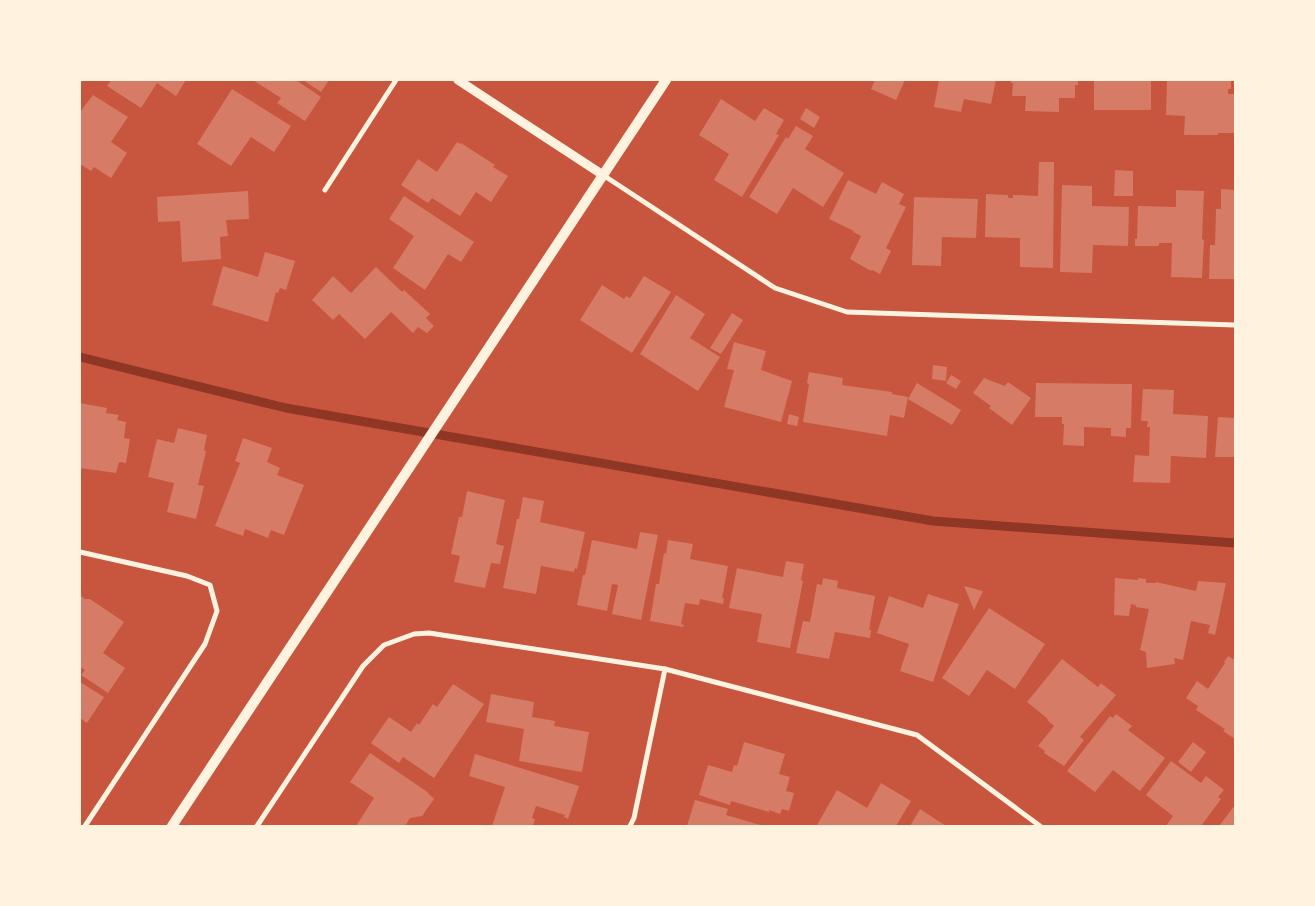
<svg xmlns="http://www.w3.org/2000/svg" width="1315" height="906" viewBox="0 0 1315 906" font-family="'Public Sans',sans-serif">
<rect width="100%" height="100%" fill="#c8553d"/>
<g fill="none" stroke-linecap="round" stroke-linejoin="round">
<polyline stroke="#8f3625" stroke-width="9" points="80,357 286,408 933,521 1235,543"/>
</g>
<g fill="#d67c66">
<polygon points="111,80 186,80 176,96 157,83 141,108 107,86"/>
<polygon points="253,80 296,80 321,97 305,121 277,103 281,98"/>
<polygon points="303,80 329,80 321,92"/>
<polygon points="875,80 905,80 896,100 871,89"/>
<polygon points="939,80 996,80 991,104 964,99 961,112 934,107"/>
<polygon points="1011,80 1078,80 1078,85 1075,85 1075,98 1059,98 1059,112 1025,111 1026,96 1012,96 1013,83 1011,83"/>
<rect x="1094" y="80" width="57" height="30"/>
<polygon points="1167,80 1231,80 1231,89 1228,89 1228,94 1235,94 1235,133 1218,133 1218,135 1184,135 1185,116 1166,115"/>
<polygon points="232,89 291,126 274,152 251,137 231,166 197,144"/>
<polygon points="93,95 128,117 111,142 127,153 111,178 94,167 91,171 80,164 80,112"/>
<polygon points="721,99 755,121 764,108 784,120 776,134 779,135 742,197 714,180 729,154 699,135"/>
<polygon points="806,108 820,117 814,128 800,119"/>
<polygon points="796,126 813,136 805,149 844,173 823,207 793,188 777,214 749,197 786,137 788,139"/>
<polygon points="457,142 460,144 461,143 495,165 493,167 508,176 491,202 476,192 460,216 432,198 428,203 401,185 418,159 437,172"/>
<polygon points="1039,162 1054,162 1053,268 1020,267 1020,238 985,237 986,194 1008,195 1008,198 1013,198 1013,195 1038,196"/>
<polygon points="1115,170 1133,171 1133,196 1114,196"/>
<polygon points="848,180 876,194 882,182 904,194 899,204 906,207 886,248 891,251 880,274 872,270 871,271 850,259 861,236 853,232 854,231 829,219"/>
<polygon points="1062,185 1092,186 1092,206 1129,207 1128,246 1093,245 1092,273 1060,272"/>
<polygon points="1221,189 1235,190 1235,279 1209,279 1210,245 1215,245 1216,209 1221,209"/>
<polygon points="1176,190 1204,191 1202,239 1204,240 1202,278 1171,277 1172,243 1159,243 1159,246 1135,246 1135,239 1137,239 1138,206 1176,207"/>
<polygon points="248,191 249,219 226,220 228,236 220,237 221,259 182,262 180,221 158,222 157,197"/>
<polygon points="404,196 474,242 461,262 448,254 425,290 393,268 414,236 389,219"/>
<polygon points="914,197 978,199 976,238 942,237 941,266 912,265"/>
<polygon points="265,252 295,261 286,290 280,288 278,293 276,292 268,322 212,305 223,266 258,277"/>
<polygon points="376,267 402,292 404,290 430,314 426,318 434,326 427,333 418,327 413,333 391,312 365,339 339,314 333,320 312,300 333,276 351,293"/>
<polygon points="644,276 671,292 632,353 580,320 602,285 624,299 626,296 630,298"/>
<polygon points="676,295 705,314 690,338 720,357 698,391 640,354"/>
<polygon points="732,313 743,320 721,354 710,348"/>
<polygon points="734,342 766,351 761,370 792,381 781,422 724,407 734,370 727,369"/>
<polygon points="933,365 947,367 946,381 932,379"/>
<polygon points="809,372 843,378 842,385 892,392 892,394 908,397 904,418 890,415 887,436 803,422 809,384 807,383"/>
<polygon points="951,375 961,381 956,389 946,383"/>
<polygon points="984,378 1005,386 1008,382 1031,398 1012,425 989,408 991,406 973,393"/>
<polygon points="917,383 961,410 952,425 908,399"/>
<polygon points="1036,383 1132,384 1131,428 1126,428 1126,437 1111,436 1111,428 1084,427 1084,446 1063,445 1064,424 1062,424 1062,417 1035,417"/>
<polygon points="1143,389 1174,390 1173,414 1208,416 1206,458 1171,456 1170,483 1133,482 1135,455 1149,456 1150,427 1147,427 1148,421 1141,421"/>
<polygon points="80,403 107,408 106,413 119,415 117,420 126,422 124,438 130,439 126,463 119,462 116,473 80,468"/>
<polygon points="789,414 799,417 797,426 787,424"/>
<polygon points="1218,417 1235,418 1235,457 1215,457"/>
<polygon points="178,428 207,435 204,450 206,451 198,485 204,486 196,519 167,512 174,483 148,477 157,439 174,443"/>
<polygon points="243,438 272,448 267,462 280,468 277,475 304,485 284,535 271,530 268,538 245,529 243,536 215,526 240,463 235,461"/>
<polygon points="467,491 505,500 496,544 504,546 500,564 491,563 485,588 454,582 460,556 451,554 459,517 462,517"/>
<polygon points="523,497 544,501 540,522 585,532 577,569 575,568 574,572 541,566 536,594 503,588 517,519 519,519"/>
<polygon points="640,532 658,535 641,620 612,614 618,585 612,584 607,611 577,605 583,575 585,575 592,540 637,549"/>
<polygon points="668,540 693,544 690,559 728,566 722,598 724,598 723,604 700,599 699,605 685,603 681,624 684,625 683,627 650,621 656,584 659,584 664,553 666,554"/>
<polygon points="786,561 804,564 801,580 803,581 790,648 757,642 762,614 729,608 737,568 783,577"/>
<polygon points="823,578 838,581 837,588 875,596 869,630 871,630 870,638 835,632 829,659 796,653 803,621 810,622 817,584 822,585"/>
<polygon points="1115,578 1138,580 1138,578 1146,579 1146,583 1156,583 1156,582 1196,591 1198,581 1226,583 1215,635 1208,633 1210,625 1191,621 1183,660 1174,658 1175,664 1147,668 1146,652 1140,650 1149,609 1136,607 1135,604 1133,606 1133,604 1131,604 1129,616 1114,615"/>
<polygon points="964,586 983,591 974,610"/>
<polygon points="928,594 959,604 933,682 900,671 909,644 877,633 889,596 923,608"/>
<polygon points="80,595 85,599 90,599 124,622 103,653 125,668 108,693 81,675 85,670 80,667"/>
<polygon points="989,608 1045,644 1015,689 987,670 969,696 942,678"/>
<polygon points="1228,656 1235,660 1235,739 1223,731 1225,729 1196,710 1198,706 1186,698 1197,681 1208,689 1225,663 1224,662"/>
<polygon points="1062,659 1098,687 1101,683 1116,695 1080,737 1084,740 1064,766 1044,753 1045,751 1038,746 1054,726 1047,720 1048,719 1027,702"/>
<polygon points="80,682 104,697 87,723 80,718"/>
<polygon points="453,684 484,704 434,778 403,757 399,763 371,743 389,717 411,732 417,723 419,725 433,704 437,707"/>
<polygon points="491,694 534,702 532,717 555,721 554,726 589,732 582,772 519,761 524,729 486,722"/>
<polygon points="1116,714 1132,726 1128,730 1165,758 1140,791 1113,770 1095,792 1067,771 1110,716 1113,718"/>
<polygon points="744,742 785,754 779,774 790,777 786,791 794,793 789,811 782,809 780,814 769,810 769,812 731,801 730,805 699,795 708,765 732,772 734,765 737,766"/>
<polygon points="1193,742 1206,752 1191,772 1178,762"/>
<polygon points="370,753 426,791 434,799 422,816 410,818 405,826 356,826 374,798 350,782"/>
<polygon points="475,754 579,786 568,819 564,817 565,815 536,806 532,818 535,819 533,826 492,826 505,787 469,776"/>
<polygon points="1171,761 1201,783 1206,776 1224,790 1218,797 1221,799 1201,826 1166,826 1173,816 1146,795"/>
<polygon points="881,783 911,801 896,826 817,825 837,790 867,808"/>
<polygon points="695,800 728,809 726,815 764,826 687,826"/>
<polygon points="1235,805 1235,826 1219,826"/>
<polygon points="920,809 946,826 910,826"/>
</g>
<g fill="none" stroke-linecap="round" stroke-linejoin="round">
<g stroke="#fff3e0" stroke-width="5">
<polyline points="603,175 775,288 847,312 1235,325"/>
<polyline points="325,190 396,80"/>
<polyline points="80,552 187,576 210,585 217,611 205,644 85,826"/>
<polyline points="257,826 363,666 384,645 414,634 429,633 665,669 917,735 1040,826"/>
<polyline points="630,826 634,818 665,669"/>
</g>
<polyline stroke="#fff3e0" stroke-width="9" points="458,80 603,175"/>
<polyline stroke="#fff3e0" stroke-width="10" points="172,826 666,80"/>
</g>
<rect width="1315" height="906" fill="none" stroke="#fff3e0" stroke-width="162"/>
</svg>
